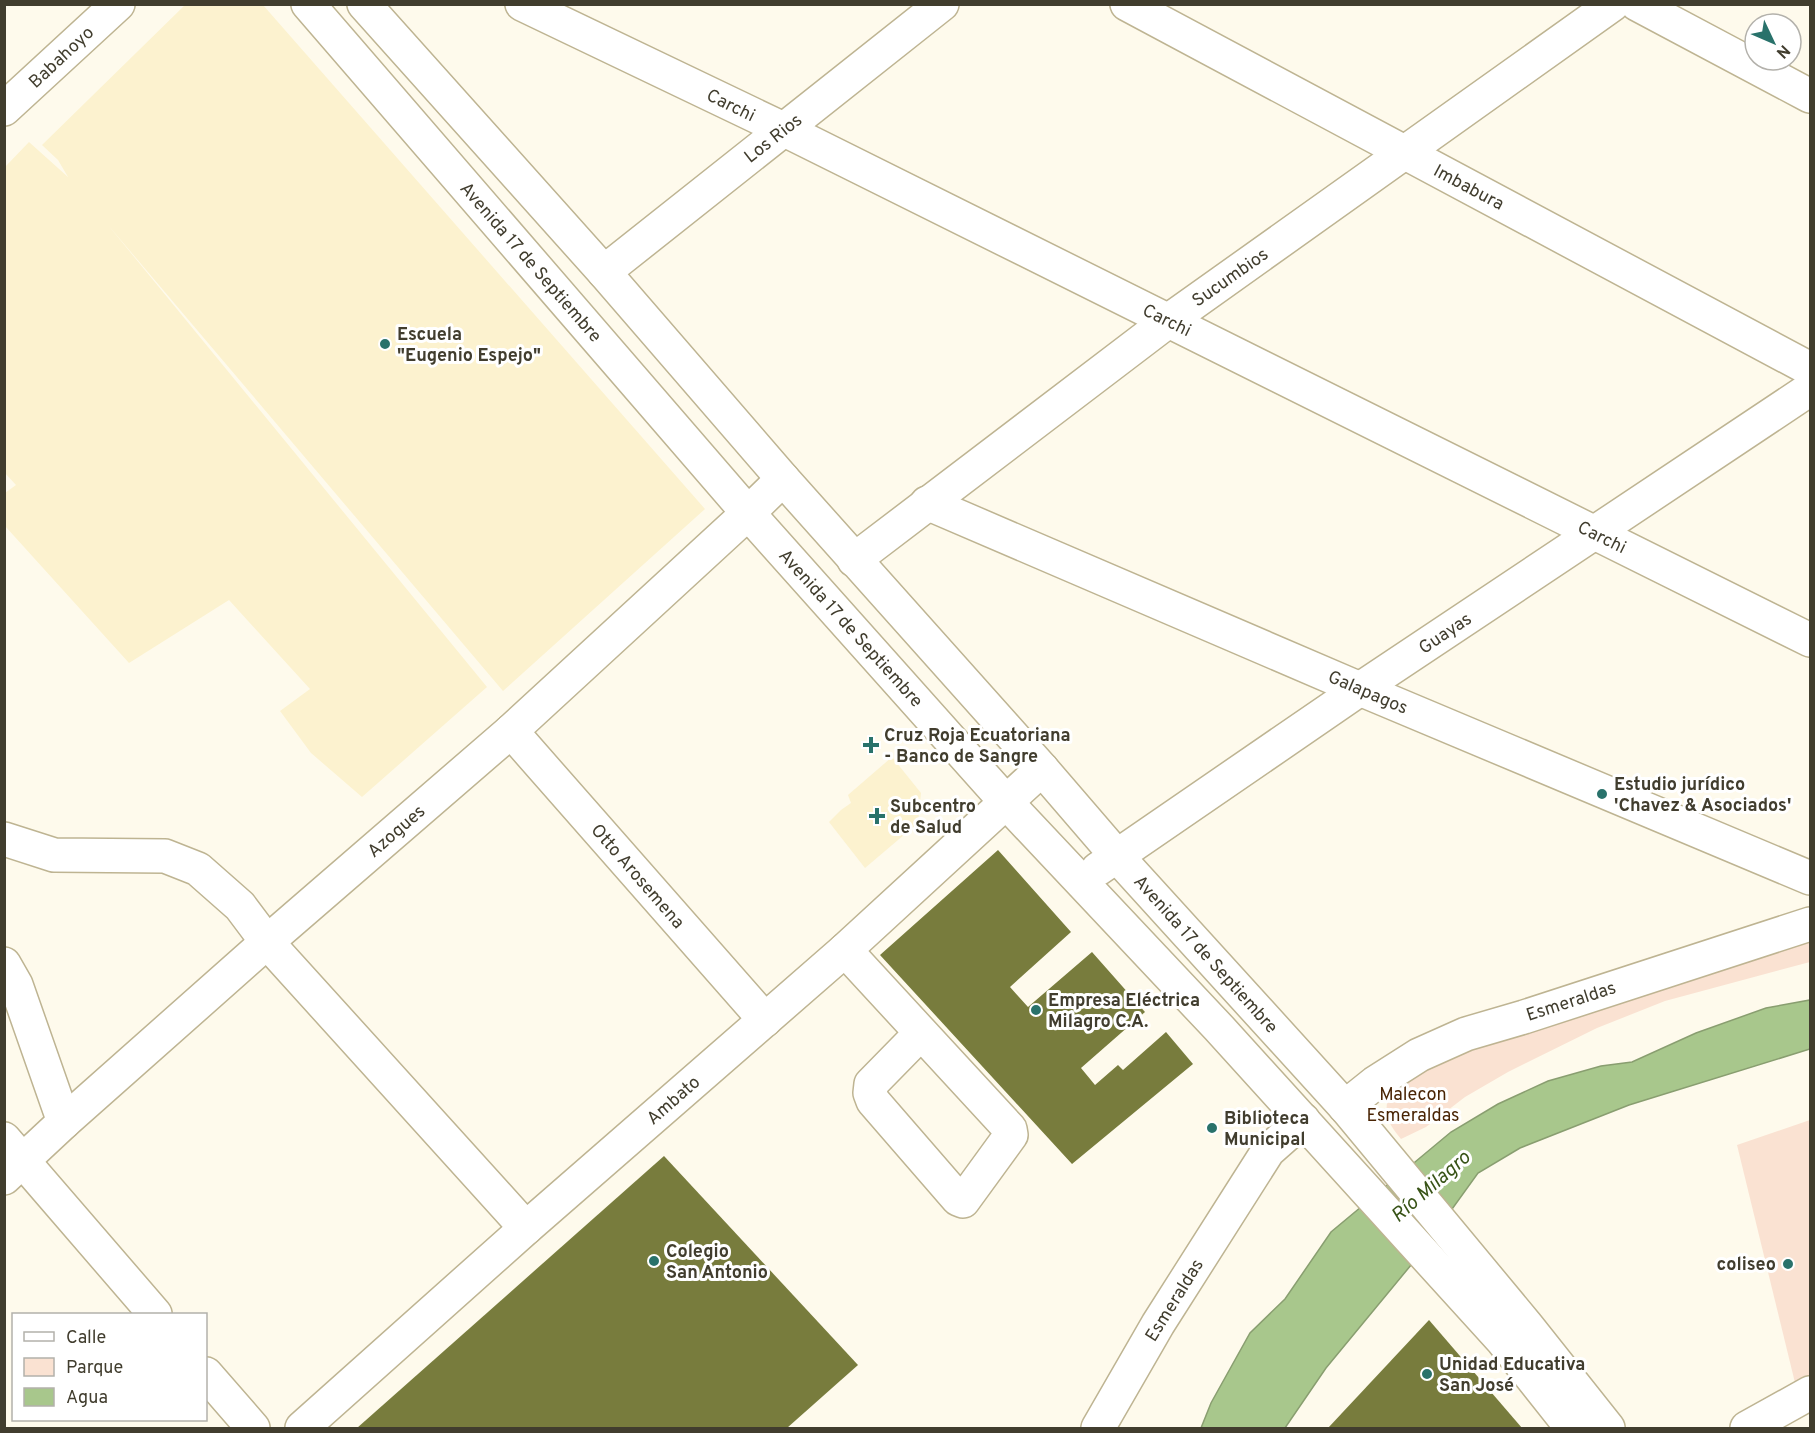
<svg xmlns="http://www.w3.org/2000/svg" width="1815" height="1433" viewBox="0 0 1815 1433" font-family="Overpass,sans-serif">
<rect width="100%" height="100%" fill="#fefaec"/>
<g fill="#fcf2cf">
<polygon points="186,4 263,5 705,509 503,691 108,225 487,687 362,797 311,753 280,711 310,689 229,600 129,663 5,526 5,493 16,485 4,472 5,167 29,142 68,177 58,160 42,145"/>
<polygon points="892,757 921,793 918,823 865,868 829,822 841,810 851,803 848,795"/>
</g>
<g fill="#fae2d2">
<path d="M1810,940V962L1665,1001L1597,1028L1508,1072L1465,1097L1426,1127L1401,1139C1385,1120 1384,1112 1390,1088L1438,1057Z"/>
<polygon points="1810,1120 1810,1382 1797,1391 1737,1145"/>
</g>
<polygon fill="#a8c78c" stroke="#899e70" stroke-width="1.5" points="1810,1000 1810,1049 1629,1105 1520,1148 1478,1173 1416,1259 1326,1368 1285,1428 1201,1428 1211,1403 1250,1333 1285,1299 1331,1232 1451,1132 1498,1104 1548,1081 1601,1066 1632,1062 1696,1033 1766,1008"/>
<g fill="#787c3d">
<polygon points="998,850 1071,932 1010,987 1028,1007 1092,952 1145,1012 1081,1068 1095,1085 1118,1065 1123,1070 1166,1032 1193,1064 1072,1164 880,955"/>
<polygon points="664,1156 858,1365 787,1428 357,1428"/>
<polygon points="1429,1320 1522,1428 1328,1428"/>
</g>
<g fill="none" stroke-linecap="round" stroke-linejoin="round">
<defs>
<g id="minor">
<polyline points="308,4 748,513 1007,803 1218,1027 1503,1341 1572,1428"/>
<polyline points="364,4 604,272 783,479 1042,769 1116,855 1347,1109 1527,1326 1608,1428"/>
<polyline points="522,4 783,129 1810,640"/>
<polyline points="1127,4 1810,369"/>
<polyline points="1637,4 1810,96"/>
<polyline points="4,109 118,4"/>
<polyline points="604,272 942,4"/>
<polyline points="927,503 1360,689 1810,878"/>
<polyline points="854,560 1168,321 1613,4"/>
<polyline points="511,731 765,1020"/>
<polyline points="4,839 54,855 165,856 198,869 240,906 267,942 526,1228"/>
<polyline points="1098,869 1360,689 1810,389"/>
<polyline points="845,950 1010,1129 1011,1135 963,1201 958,1199 873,1101 870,1093 871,1084 921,1033"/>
<polyline points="4,964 16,985 64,1122"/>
<polyline points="1345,1107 1375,1083 1419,1055 1466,1034 1524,1017 1810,924"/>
<polyline points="4,1139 155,1314"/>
<polyline points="4,1178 64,1122 267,942 511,731 748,513 783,479"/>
<polyline points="206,1374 253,1428"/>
<polyline points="302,1428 526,1228 845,950 1042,769"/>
<polyline points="1098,1428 1158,1324 1268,1151 1303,1120"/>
<polyline points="1747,1428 1810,1393"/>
</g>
</defs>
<use href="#minor" stroke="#beb492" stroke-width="36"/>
<use href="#minor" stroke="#fff" stroke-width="33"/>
</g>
<g fill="#29726b" stroke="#fff" stroke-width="2">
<circle cx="385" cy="344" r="6"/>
<path d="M868 736h6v6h6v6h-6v6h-6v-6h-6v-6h6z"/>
<circle cx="1602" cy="794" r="6"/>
<path d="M874 807h6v6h6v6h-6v6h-6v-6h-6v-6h6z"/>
<circle cx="1036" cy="1010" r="6"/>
<circle cx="1212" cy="1128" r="6"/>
<circle cx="654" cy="1261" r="6"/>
<circle cx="1788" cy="1264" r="6"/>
<circle cx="1427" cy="1374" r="6"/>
</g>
<g text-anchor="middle" stroke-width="6" stroke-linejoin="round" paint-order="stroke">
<g font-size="18" fill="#413d2e" stroke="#fff">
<text transform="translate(61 57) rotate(-43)" y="6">Babahoyo</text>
<text transform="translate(731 105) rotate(26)" y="6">Carchi</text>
<text transform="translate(773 138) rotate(-38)" y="6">Los Rios</text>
<text transform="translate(1469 187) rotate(28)" y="6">Imbabura</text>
<text transform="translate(531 262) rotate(49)" y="6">Avenida 17 de Septiembre</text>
<text transform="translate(1230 277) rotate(-35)" y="6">Sucumbios</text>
<text transform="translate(1167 320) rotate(26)" y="6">Carchi</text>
<text transform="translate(1602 537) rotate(26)" y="6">Carchi</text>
<text transform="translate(851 628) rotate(48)" y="6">Avenida 17 de Septiembre</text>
<text transform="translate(1445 633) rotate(-34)" y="6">Guayas</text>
<text transform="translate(1368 692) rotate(23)" y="6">Galapagos</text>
<text transform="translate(396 831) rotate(-41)" y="6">Azogues</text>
<text transform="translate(638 876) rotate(49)" y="6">Otto Arosemena</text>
<text transform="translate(1206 954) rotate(48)" y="6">Avenida 17 de Septiembre</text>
<text transform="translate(1571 1001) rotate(-18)" y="6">Esmeraldas</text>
<text transform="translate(673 1100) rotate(-41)" y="6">Ambato</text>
<text transform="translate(1174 1300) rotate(-58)" y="6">Esmeraldas</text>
</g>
<g font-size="18" font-weight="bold" fill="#413d2e" stroke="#fff" text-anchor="start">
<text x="397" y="340">Escuela<tspan x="397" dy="21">"Eugenio Espejo"</tspan></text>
<text x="884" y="741">Cruz Roja Ecuatoriana<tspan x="884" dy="21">- Banco de Sangre</tspan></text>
<text x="1614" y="790">Estudio jurídico<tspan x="1614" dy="21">'Chavez &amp; Asociados'</tspan></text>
<text x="890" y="812">Subcentro<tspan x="890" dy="21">de Salud</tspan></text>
<text x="1048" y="1006">Empresa Eléctrica<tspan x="1048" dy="21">Milagro C.A.</tspan></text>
<text x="1224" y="1124">Biblioteca<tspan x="1224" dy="21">Municipal</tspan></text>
<text x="666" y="1257">Colegio<tspan x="666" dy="21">San Antonio</tspan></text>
<text x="1776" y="1270" text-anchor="end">coliseo</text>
<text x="1439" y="1370">Unidad Educativa<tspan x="1439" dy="21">San José</tspan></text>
</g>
<g font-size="18" fill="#492404" stroke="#fff">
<text x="1413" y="1100">Malecon<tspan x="1413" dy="21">Esmeraldas</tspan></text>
</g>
<g font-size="20" font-style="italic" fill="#385317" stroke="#fff">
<text transform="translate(1430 1186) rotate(-41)" y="7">Río Milagro</text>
</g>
</g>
<rect width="1815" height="1433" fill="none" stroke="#413d2e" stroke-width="12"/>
<rect x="12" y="1313" width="195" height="108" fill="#ffffff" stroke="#b3b1ab" stroke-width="1.5"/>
<rect x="24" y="1332" width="30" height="9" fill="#ffffff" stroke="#b3b1ab" stroke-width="1.5"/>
<text x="66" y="1343" font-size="18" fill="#413d2e">Calle</text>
<rect x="24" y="1358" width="30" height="18" fill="#fae2d2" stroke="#b3b1ab" stroke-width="1.5"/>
<text x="66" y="1373" font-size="18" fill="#413d2e">Parque</text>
<rect x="24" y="1388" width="30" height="18" fill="#a8c78c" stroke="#b3b1ab" stroke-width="1.5"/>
<text x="66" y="1403" font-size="18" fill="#413d2e">Agua</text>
<g transform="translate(1773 42) rotate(134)"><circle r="28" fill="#ffffff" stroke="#b3b1ab" stroke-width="1.5"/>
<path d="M0-4.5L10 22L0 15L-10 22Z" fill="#29726b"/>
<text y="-9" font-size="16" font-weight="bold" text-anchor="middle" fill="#413d2e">N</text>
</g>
</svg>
